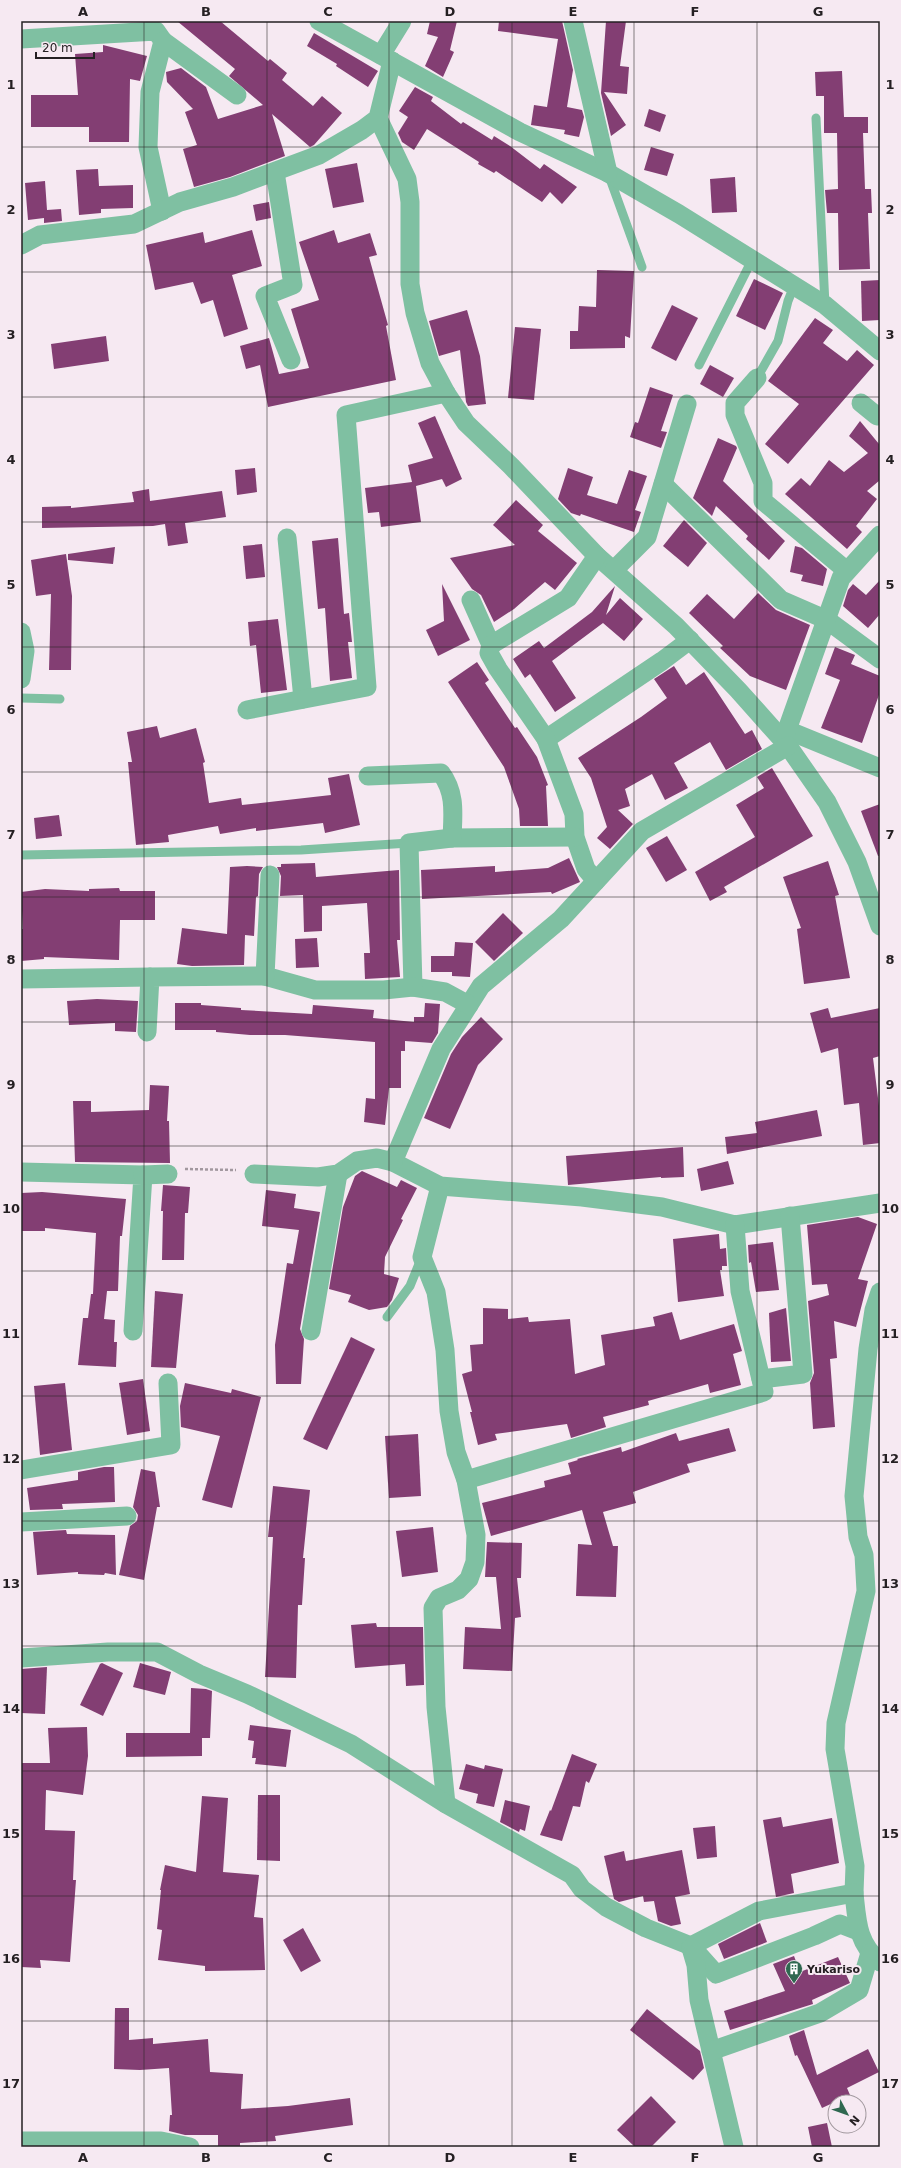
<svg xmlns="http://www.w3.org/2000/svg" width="901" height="2168" viewBox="0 0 901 2168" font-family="'DejaVu Sans',sans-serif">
<rect width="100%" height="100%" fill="#f6e9f2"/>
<g fill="#833e73">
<polygon points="177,21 220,21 268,61 270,59 287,73 282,80 313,106 322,96 342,113 314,145 310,147 272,114 285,156 230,177 194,187 183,149 197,145 185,112 193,109 167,82 166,72 181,68 206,87 218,119 263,105 229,76 235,69"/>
<polygon points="430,21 457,21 450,50 454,52 443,77 425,66 438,37 427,34"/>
<polygon points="499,21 562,21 573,70 567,107 582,110 584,117 579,137 564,134 565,130 531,125 534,105 547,107 558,39 498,31"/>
<polygon points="606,21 626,21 620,66 629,67 627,94 604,92 626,125 611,136 601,93"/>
<polygon points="314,33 378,71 368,87 336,66 337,64 307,46"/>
<polygon points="103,45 147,56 140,81 130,79 129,142 89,142 89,127 31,127 31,95 78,95 75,54 103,52"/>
<polygon points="842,71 844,117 868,117 868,133 863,133 865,189 871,189 872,213 868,213 870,269 839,270 838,213 827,213 825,190 838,189 837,133 824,133 824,96 816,96 815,72"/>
<polygon points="415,87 433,97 431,101 461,124 463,122 492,140 494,136 510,146 540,169 544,164 577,187 562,204 550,192 542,202 496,171 494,173 478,164 479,162 427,129 414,150 402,142 398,133 408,117 399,111"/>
<polygon points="649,109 666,115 660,132 644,126"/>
<polygon points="651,147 674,154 667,176 644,170"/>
<polygon points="357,163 364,202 333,208 325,169"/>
<polygon points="98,169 99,186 133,185 133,208 101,209 101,213 79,215 76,170"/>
<polygon points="735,177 737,212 712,213 710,179"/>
<polygon points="45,181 47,210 61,209 62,221 44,223 44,218 28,220 25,183"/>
<polygon points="269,202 271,218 256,221 253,205"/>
<polygon points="252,230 262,266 232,275 248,329 224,337 213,300 201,304 193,282 155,290 146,245 203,232 205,243"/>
<polygon points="334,230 338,243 370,233 377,255 369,257 388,325 386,326 396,380 268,407 260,365 246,369 240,346 269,338 279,374 309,368 291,309 319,300 299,242"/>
<polygon points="597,270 634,271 630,338 625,336 625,348 570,349 570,331 578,331 579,306 596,307"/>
<polygon points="754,279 783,293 765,330 736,316"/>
<polygon points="880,280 880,320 862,321 861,281"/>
<polygon points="672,305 698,318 676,361 651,348"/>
<polygon points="467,310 480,356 486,404 468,406 466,402 460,350 439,356 429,321"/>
<polygon points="815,318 833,330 823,343 847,361 857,350 874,365 788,464 765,444 799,404 768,381"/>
<polygon points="515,327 541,329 534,400 508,398"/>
<polygon points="106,336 109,361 54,369 51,344"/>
<polygon points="710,365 734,378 723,397 700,384"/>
<polygon points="650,387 673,395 661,431 667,432 661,448 630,437 635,422 638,423"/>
<polygon points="435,416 462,479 446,487 442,479 416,486 421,522 381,527 379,512 368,513 365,488 412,482 408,465 433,458 418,423"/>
<polygon points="860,421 879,444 880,443 880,480 867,491 877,499 856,526 862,532 847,549 785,494 801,478 810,486 829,460 844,472 868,453 849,436"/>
<polygon points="718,438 736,446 737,448 723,481 785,541 769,560 746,539 748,536 716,506 712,516 693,498"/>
<polygon points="255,468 257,492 237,495 235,470"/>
<polygon points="568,468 593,477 587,495 617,504 629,470 647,476 635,510 641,512 634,532 581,514 580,516 571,513 558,499"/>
<polygon points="149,489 150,501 222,491 226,517 185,523 188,543 168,546 165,524 153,526 42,528 42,507 71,506 71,508 134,502 132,492"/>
<polygon points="516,500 543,525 538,531 577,563 555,590 545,582 514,609 494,622 481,595 472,589 450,558 515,545 493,525"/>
<polygon points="684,520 707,543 688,567 663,546"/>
<polygon points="338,538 344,614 349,613 352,642 348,642 352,678 330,681 325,608 318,609 312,541"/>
<polygon points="262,544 265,577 246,579 243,546"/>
<polygon points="795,546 802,548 827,569 823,586 801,581 803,575 790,572"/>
<polygon points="115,547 113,564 68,560 68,554"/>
<polygon points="66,554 72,596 71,670 49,670 51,594 36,596 31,560"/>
<polygon points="880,580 880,614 868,628 843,606 848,590 853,584 866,595"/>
<polygon points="442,584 470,640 438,656 426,630 444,621"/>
<polygon points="615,586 606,615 620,598 643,619 624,641 603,623 552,661 576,698 555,712 530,674 525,678 513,659 539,641 544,648 592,612"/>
<polygon points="758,593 776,610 810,625 786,690 750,676 720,648 723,646 689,613 707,594 734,619"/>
<polygon points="278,619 287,690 261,693 256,645 250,646 248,622"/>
<polygon points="835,647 855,655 851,664 880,676 880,692 862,743 821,728 840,680 825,674"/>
<polygon points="477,662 489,680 485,683 515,728 517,727 537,757 548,785 546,786 548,826 520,826 519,809 504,767 448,682"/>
<polygon points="674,666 686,685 704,672 745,734 752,730 762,749 726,770 710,742 674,763 688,788 665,800 652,774 625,789 630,806 618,810 633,824 610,849 597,838 607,827 591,778 578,758 641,717 667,698 654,679"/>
<polygon points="157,726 160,738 196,728 205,762 203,763 209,803 241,798 242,805 331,795 328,778 349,774 360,825 325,833 323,823 256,831 256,828 220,834 218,826 168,835 169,842 136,845 128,762 132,762 127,732"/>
<polygon points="772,768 813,836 724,887 727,892 710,901 695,872 755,837 736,805 764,788 757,777"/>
<polygon points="880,804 880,856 878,856 861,811"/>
<polygon points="59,815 62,836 36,839 34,818"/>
<polygon points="667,836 687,870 666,882 646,848"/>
<polygon points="569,858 580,882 552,894 551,892 422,899 421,870 495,866 495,872 548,868"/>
<polygon points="828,861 839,895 835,896 850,978 804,984 797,929 801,928 783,877"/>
<polygon points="315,863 316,877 399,870 400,940 397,940 400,977 365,979 364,953 370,953 367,903 322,906 322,931 304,932 303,895 280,896 281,876 277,867 281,867 281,864"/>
<polygon points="247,866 263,867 259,874 258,896 256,897 254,936 245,935 244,965 192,966 177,964 182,928 227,934 230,867"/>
<polygon points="119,888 120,891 155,891 155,920 120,920 119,960 44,957 44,959 21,961 21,929 23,929 21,892 45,889 89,891 89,889"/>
<polygon points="503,913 523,933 494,961 475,942"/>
<polygon points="317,938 319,967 296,968 295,939"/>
<polygon points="455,942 473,943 470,977 452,976 452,972 431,972 431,956 454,956"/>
<polygon points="97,999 138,1001 136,1032 115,1031 115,1023 69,1025 67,1001"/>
<polygon points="175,1003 201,1003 201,1005 241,1008 241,1010 312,1014 313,1005 374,1010 373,1018 414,1022 414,1017 424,1017 425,1003 440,1004 438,1033 432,1043 405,1041 405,1051 401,1051 401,1088 389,1088 385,1125 364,1122 366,1098 375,1099 375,1042 285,1035 250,1035 216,1032 216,1030 175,1030"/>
<polygon points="828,1008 831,1018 880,1008 880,1056 873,1058 880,1114 880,1143 863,1145 859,1103 844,1105 838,1048 821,1053 810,1013"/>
<polygon points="481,1017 503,1039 478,1065 450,1129 424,1118 451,1054 462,1037"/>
<polygon points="150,1085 169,1086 167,1121 169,1121 170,1163 75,1162 73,1101 91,1101 91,1112 149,1110"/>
<polygon points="817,1110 822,1136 727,1154 725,1137 757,1133 755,1122"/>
<polygon points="683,1147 684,1177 661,1178 661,1177 568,1185 566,1156"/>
<polygon points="728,1161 734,1184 701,1191 697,1169"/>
<polygon points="362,1171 397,1187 401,1180 417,1188 401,1219 403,1220 385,1257 384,1274 399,1278 392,1300 387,1307 369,1310 348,1302 351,1295 329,1289 343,1207 355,1176"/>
<polygon points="163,1185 190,1187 188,1213 185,1213 184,1260 162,1260 163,1211 161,1211"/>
<polygon points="266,1190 296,1194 294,1208 320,1212 300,1329 304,1339 301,1384 276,1384 275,1345 287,1263 293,1264 299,1230 262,1226"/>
<polygon points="42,1192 126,1199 122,1236 120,1236 118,1291 107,1291 104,1319 115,1320 114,1342 117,1342 116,1367 78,1365 83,1318 88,1318 91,1294 93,1294 96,1233 45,1228 45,1231 21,1231 21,1193"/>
<polygon points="858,1217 877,1224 858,1279 868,1281 856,1327 834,1321 837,1358 830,1359 835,1427 813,1429 810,1383 814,1373 808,1301 829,1295 827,1284 812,1285 807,1225"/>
<polygon points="719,1234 720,1249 726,1248 727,1266 722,1266 722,1270 720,1270 724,1296 678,1302 673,1239"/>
<polygon points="773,1242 779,1290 756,1292 751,1262 749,1263 748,1245"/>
<polygon points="155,1291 183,1294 176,1368 151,1367"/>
<polygon points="483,1308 508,1309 508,1319 528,1317 529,1322 570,1319 575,1374 605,1365 601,1335 655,1326 653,1317 672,1312 680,1340 734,1324 742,1351 733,1354 741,1385 710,1393 708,1384 648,1401 649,1405 603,1417 606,1427 571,1438 567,1424 495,1434 497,1440 478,1445 470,1412 472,1412 462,1374 472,1371 470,1345 483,1344"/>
<polygon points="786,1308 791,1361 771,1362 769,1313"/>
<polygon points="351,1337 375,1349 327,1450 303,1439"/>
<polygon points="143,1379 150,1431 127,1435 119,1383"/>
<polygon points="65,1383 72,1450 40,1455 34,1386"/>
<polygon points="185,1383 231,1393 232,1389 261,1397 232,1508 202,1500 220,1436 181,1427 180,1406"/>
<polygon points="729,1428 736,1451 687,1464 690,1472 633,1492 636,1503 603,1512 613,1546 618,1546 616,1597 576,1596 578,1544 592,1545 582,1510 491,1536 482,1503 545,1487 544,1481 571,1474 568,1463 578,1460 577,1459 621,1447 622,1452 676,1433 679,1441"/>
<polygon points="418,1434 421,1496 389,1498 385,1436"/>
<polygon points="104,1467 114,1467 115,1502 62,1504 63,1509 30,1510 27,1488 78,1480 78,1472"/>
<polygon points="141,1469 155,1472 160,1507 157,1507 144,1580 119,1575 130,1526 137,1521 138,1515 133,1507"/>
<polygon points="273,1486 310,1490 303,1558 305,1558 302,1605 298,1605 296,1678 265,1677 273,1537 268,1537"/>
<polygon points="433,1527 438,1572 402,1577 396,1531"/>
<polygon points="66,1530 67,1534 115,1535 116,1575 105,1573 104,1575 78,1574 78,1572 37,1575 33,1532"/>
<polygon points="487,1542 522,1543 521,1578 517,1578 521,1617 515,1618 512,1671 463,1669 465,1627 501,1629 496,1577 485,1577"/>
<polygon points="376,1623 377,1627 423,1627 424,1685 406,1686 405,1664 355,1668 351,1625"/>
<polygon points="102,1663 123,1673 103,1716 80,1705 100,1664"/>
<polygon points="140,1663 171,1672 165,1695 133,1687"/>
<polygon points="47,1667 45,1714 21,1713 21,1669"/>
<polygon points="191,1688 206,1689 212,1691 210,1738 202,1738 202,1756 126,1757 126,1733 190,1733"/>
<polygon points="250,1725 291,1730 286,1767 255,1764 256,1758 252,1758 254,1741 248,1740"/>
<polygon points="87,1727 88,1756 83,1795 46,1790 45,1830 75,1831 73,1880 76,1880 70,1962 40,1960 41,1968 21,1967 21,1763 50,1763 48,1728"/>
<polygon points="572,1754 597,1764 589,1783 586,1781 580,1807 573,1806 562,1841 540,1835 550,1810 551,1811"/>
<polygon points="466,1764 484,1769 485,1765 503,1769 494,1807 476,1803 478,1794 459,1789"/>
<polygon points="258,1795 280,1795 280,1861 257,1860"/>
<polygon points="202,1796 228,1798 223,1872 259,1875 254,1917 263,1918 265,1970 205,1971 205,1966 158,1960 162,1930 157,1929 161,1890 160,1890 165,1865 196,1872"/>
<polygon points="505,1800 530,1806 525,1831 520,1829 519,1832 500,1822"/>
<polygon points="781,1817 783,1827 832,1818 839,1863 791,1874 794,1893 776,1897 763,1820"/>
<polygon points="715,1826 717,1857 697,1859 693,1828"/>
<polygon points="682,1850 690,1894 675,1897 681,1924 671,1926 658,1921 654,1901 644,1902 643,1896 619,1902 614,1899 604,1856 624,1851 626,1861"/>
<polygon points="760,1923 767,1942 724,1959 718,1944"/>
<polygon points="303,1928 321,1961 301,1972 283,1940"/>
<polygon points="794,1956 800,1972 838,1957 850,1983 812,2000 813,2004 730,2030 724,2011 785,1991 773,1964"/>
<polygon points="115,2008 129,2008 129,2040 153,2038 153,2044 208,2039 210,2072 243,2074 241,2109 288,2106 350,2098 353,2125 275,2136 276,2141 240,2143 240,2147 218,2146 218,2135 185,2135 169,2131 170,2115 172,2115 169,2068 140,2070 114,2069"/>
<polygon points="647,2009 700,2051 704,2068 693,2080 630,2030"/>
<polygon points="804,2030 817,2075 868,2049 879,2072 847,2088 850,2095 822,2108 797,2055 795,2056 789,2036"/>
<polygon points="651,2096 676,2122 651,2147 635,2147 617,2130"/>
<polygon points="827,2123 832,2147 812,2147 808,2127"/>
</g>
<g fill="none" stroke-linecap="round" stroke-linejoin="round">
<polyline stroke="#a2989f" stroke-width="2.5" stroke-dasharray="3 2" stroke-linecap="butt" points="185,1169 236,1170"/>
<g stroke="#7fc0a2" stroke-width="9">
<polyline points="816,118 825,305"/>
<polyline points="609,176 642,267"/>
<polyline points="699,365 752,260"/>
<polyline points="757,378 778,341 788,301 794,286"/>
<polyline points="21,698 60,699"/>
<polyline points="21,855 301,850 409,843"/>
<polyline points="387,1317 410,1286 421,1259"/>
</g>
<g stroke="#7fc0a2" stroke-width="19">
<polyline points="319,21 520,132 608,173 679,214 825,305 880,351"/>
<polyline points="573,21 608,173"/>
<polyline points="21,39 156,31 163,41 150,92 148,147 162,211"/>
<polyline points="163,41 237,95"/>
<polyline points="381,55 402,21"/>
<polyline points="378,118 407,179 410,202 410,284 415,313 430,363 446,393 466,423 511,466 597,556 676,626 738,690 788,746 827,802 857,862 880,926"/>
<polyline points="275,172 293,285 265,296 291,360"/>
<polyline points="21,245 40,235 134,224 180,202 233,187 319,155 362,130 378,118 392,61"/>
<polyline points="757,378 735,403 735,415 763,483 763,501 847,571"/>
<polyline points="861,403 877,416"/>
<polyline points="663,484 781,600 827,620 880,659"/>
<polyline points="287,538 303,699"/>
<polyline points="614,570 647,537 687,404"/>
<polyline points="471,600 491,645 568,598 597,556"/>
<polyline points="21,632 25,651 21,679"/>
<polyline points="491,645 489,653 498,669 546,739 662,661 690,640"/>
<polyline points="247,710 367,687 346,415 446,393"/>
<polyline points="787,730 880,768"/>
<polyline points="546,739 574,814 575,837 586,869 596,881"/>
<polyline points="783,741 841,578 880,535"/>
<polyline points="788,746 642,831 561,919 481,986 441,1049 393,1162 440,1186 582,1197 662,1207 735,1225 880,1203"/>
<path d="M368,776L441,773C456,793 453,814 452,838L575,837"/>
<polyline points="452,838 409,843 413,987 445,992 469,1005"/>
<polyline points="270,875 265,976 315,990 384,990 413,987"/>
<polyline points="21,979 150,977"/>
<polyline points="147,1032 150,977 265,976"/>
<polyline points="21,1172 143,1175 133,1331"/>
<polyline points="254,1174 318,1177 338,1174 357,1161 377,1158 393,1162"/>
<polyline points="143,1175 168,1174"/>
<polyline points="440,1186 422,1257 436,1292 445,1350 449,1411 456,1452 466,1480 476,1535 475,1562 469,1579 458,1590 439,1598 433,1608 436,1707 446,1804"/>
<polyline points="311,1331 338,1174"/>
<polyline points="761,1379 803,1374 790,1216"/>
<polyline points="21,1470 171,1445 168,1383"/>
<polyline points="466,1480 764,1392 740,1291 735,1225"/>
<polyline points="21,1522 127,1516"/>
<polyline points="21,1658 108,1652 157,1652 199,1674 247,1694 351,1744 446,1804 572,1875 582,1889 606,1907 646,1928 691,1946 716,1974 814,1936 840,1924 858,1931"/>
<polyline points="854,1893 855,1866 835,1749 836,1723 866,1591 864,1555 858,1537 854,1496 868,1349 874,1310 880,1292"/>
<path d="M691,1946L759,1911L854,1893C857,1921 857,1943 880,1962"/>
<polyline points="691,1948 696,1965 699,2000 734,2147"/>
<polyline points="711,2051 820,2013 859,1990 870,1953"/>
<polyline points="21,2141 161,2141 190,2147"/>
</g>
</g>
<path fill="none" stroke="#252023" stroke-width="1" stroke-opacity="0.55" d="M144,21V2147M267,21V2147M389,21V2147M512,21V2147M634,21V2147M757,21V2147M21,147H880M21,272H880M21,397H880M21,522H880M21,647H880M21,772H880M21,897H880M21,1022H880M21,1146H880M21,1271H880M21,1396H880M21,1521H880M21,1646H880M21,1771H880M21,1896H880M21,2021H880"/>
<defs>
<symbol id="building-pin" viewBox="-11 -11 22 30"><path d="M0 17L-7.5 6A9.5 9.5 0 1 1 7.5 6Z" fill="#2f6850" stroke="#f6e9f2"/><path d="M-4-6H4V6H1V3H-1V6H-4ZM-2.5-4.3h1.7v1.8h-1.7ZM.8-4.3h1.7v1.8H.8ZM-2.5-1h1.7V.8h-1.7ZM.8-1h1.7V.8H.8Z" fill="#fff"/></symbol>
</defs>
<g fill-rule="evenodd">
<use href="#building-pin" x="784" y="1959" width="20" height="27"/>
</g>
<g text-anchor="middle" stroke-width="4" stroke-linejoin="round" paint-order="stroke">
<g font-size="11" font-weight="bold" fill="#252023" stroke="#f6e9f2" text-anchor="start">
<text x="807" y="1973">Yukariso</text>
</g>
</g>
<rect width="901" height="2168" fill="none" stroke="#f6e9f2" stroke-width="44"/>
<g transform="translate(847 2114) rotate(131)"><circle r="19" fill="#f6e9f2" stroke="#a2999f"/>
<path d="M0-3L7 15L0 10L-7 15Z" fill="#2f6850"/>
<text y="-6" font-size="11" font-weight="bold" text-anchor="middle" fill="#252023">N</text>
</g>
<path d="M36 52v6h58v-6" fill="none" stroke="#252023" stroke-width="2"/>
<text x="42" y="52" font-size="12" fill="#252023" stroke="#f6e9f2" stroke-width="3" paint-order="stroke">20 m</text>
<rect x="22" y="22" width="857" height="2124" fill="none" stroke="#252023" stroke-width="1.5"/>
<g font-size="13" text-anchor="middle" font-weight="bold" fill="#252023">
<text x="83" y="16">A</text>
<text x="206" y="16">B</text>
<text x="328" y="16">C</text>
<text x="450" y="16">D</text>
<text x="573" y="16">E</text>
<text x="695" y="16">F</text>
<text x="818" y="16">G</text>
<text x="11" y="89">1</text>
<text x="890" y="89">1</text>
<text x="11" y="214">2</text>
<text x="890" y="214">2</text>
<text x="11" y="339">3</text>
<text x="890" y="339">3</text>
<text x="11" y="464">4</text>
<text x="890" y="464">4</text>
<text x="11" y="589">5</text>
<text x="890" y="589">5</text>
<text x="11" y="714">6</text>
<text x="890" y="714">6</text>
<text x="11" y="839">7</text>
<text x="890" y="839">7</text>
<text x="11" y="964">8</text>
<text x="890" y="964">8</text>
<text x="11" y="1089">9</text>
<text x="890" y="1089">9</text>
<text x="11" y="1213">10</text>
<text x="890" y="1213">10</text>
<text x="11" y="1338">11</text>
<text x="890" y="1338">11</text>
<text x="11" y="1463">12</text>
<text x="890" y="1463">12</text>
<text x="11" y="1588">13</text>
<text x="890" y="1588">13</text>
<text x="11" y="1713">14</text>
<text x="890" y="1713">14</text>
<text x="11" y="1838">15</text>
<text x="890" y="1838">15</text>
<text x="11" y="1963">16</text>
<text x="890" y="1963">16</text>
<text x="11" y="2088">17</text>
<text x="890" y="2088">17</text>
<text x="83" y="2162">A</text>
<text x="206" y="2162">B</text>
<text x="328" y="2162">C</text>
<text x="450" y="2162">D</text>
<text x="573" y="2162">E</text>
<text x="695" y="2162">F</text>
<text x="818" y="2162">G</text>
</g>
</svg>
